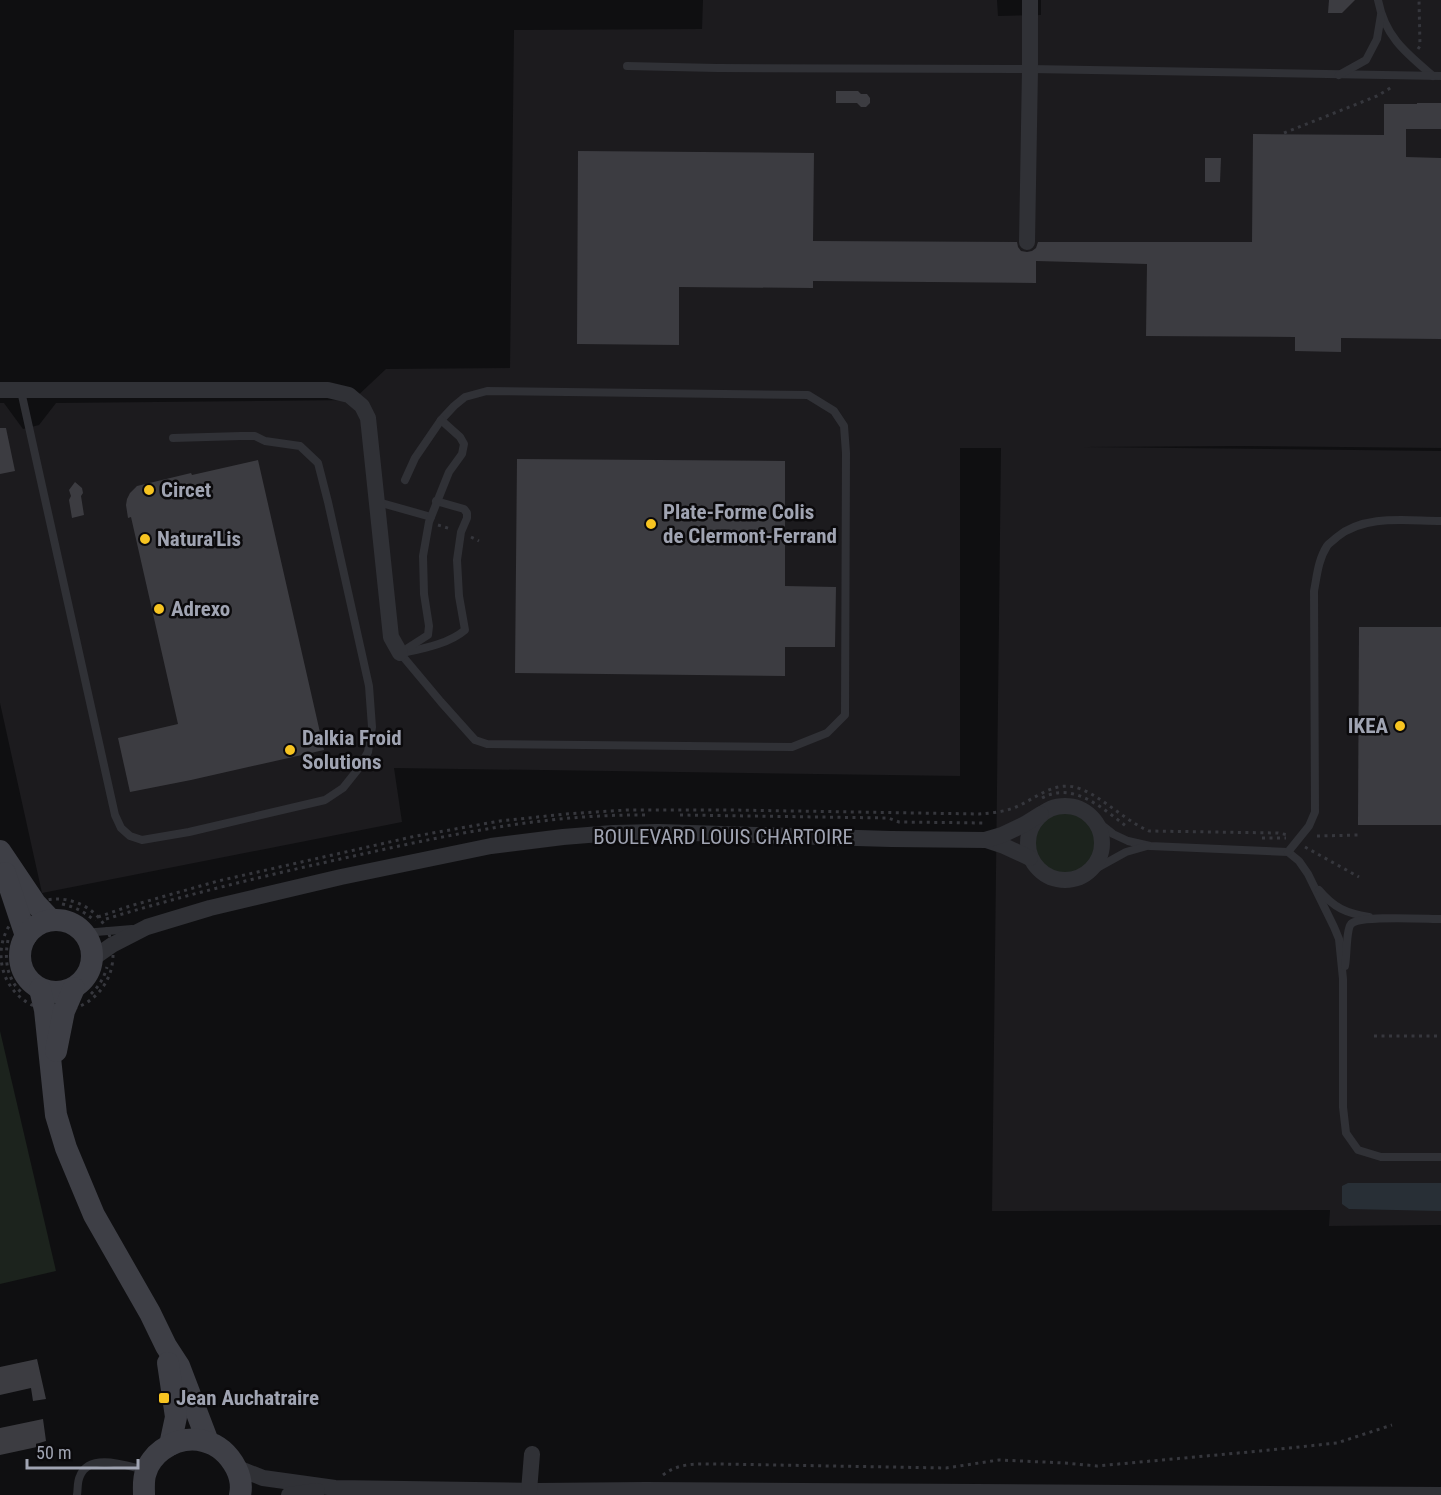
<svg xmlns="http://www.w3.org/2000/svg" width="1441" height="1495" viewBox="0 0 1441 1495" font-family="'Roboto Condensed',sans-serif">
<rect width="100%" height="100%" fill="#0f0f11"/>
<polygon fill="#1c1b1e" points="703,0 997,0 998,16 1041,15 1041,0 1441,0 1441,448 1241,446 1084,447 1441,451 1441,1225 1329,1226 1330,1210 992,1211 1001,448 960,448 960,776 394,768 402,822 42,893 0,703 0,403 4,403 23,429 39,425 56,403 353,400 386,369 510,368 514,30 702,29"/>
<g fill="#1c231d">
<circle cx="1065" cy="844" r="31"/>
<polygon points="0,1031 56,1271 0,1284"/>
</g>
<polygon fill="#282f36" points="1348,1183 1441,1183 1441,1211 1349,1209 1342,1204 1342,1186"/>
<g fill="#3c3c41">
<polygon points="1329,0 1355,0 1342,13 1328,13"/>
<polygon points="836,91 858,91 861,94 867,94 870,98 870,103 866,107 861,107 857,103 836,103"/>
<polygon points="1417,103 1441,103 1441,129 1406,129 1406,157 1441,158 1441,339 1341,338 1341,352 1295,351 1295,337 1146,336 1147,264 1036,261 1036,283 813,281 813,288 679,287 679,345 577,344 578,151 814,153 813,241 1017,242 1018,247 1021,251 1027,252 1032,251 1036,248 1038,242 1252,242 1253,134 1384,135 1384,104 1417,104"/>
<polygon points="1205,158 1221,158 1220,182 1205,182"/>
<polygon points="0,428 6,428 15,471 0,474"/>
<polygon points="517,459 785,461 785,586 836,587 835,647 785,647 785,676 515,673"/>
<polygon points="258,460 324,750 191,780 130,792 118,738 178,724 131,517 128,518 126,505 127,499 130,493 137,486 191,473 192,475"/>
<polygon points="75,482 82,488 83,493 81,496 84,515 72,518 69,500 71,496 69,490"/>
<polygon points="1359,627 1441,627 1441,825 1358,825"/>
<polygon points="37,1359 46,1399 33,1401 31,1388 0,1395 0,1367"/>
<polygon points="43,1419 46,1441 36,1444 37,1447 0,1455 0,1428"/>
</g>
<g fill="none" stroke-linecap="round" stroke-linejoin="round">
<g stroke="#36373d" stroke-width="3" stroke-dasharray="3 4.5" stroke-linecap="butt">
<polyline points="1418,49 1420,46 1419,0"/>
<polyline points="1284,133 1377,96 1392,87"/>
<polyline points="438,525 451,529"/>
<polyline points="471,537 479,541"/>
<path d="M1042,798C1073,781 1102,808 1126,826"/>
<polyline points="680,815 888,818 899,822 985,823"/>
<polyline points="1317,836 1359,835"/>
<polyline points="1262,838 1286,838"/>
<polyline points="1305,847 1359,877"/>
<circle cx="57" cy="955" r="56"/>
<path d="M62,904C75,907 85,912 95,921"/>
<path d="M98,917L130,906L218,881L416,836L500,821L566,814L627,810H732L979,814C991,813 1004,812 1016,807C1037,798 1055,779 1081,789C1105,799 1124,820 1149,831L1278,833L1289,835"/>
<path d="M106,919C191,893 276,873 363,854C456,833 550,814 646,815"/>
<path d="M8,940C4,960 7,980 23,994"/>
<path d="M91,994C99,986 104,978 107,967"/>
<polyline points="1374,1036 1441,1036"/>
<path d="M663,1475C679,1462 700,1464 719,1464L946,1468L999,1460L1065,1463L1097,1466L1260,1451L1337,1443L1392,1425"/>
</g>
<g stroke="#303136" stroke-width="8">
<path d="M1378,0C1385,37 1406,53 1433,76"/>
<polyline points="627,66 717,68 1030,69 1441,76"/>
<polyline points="1339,75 1366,60 1377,39 1381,15"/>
<polyline points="21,391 115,815 121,828 130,836 142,840 189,832 325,800 343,788 359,768 368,752 372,727 369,686 328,502 318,463 300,446 265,441 255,436 241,436 173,438"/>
<polyline points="378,502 431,517"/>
<path d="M407,652C426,648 450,643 465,630L459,596L457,560L461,532L467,518V513L464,509L436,501"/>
<polyline points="400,653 441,702 475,740 487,744 792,747 827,733 845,715 846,453 844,426 834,411 808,395 487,391 465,397 454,406 441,420 415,458 405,480"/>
<polyline points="400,653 428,635 429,626 424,594 423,556 429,522 449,472 462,454 464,444 460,437 441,420"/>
<polyline points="1089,815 1113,834 1128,841 1150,846 1288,852 1299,861 1308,874 1334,927 1339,939 1343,979 1343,1107 1346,1133 1358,1150 1381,1157 1441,1157"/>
<path d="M1288,852L1309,826L1315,812L1314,591C1317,576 1318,560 1327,546C1329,543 1334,540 1337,537C1365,514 1407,521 1441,521"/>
<polyline points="1088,873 1126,852 1147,846"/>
<path d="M1319,890C1334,908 1346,913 1369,917"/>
<polyline points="84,933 132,929"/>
<path d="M1345,966C1347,957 1346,930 1351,924C1359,915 1426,919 1441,919"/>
<path d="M77,1495C78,1489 77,1482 80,1476C90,1452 127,1466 145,1470"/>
</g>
<g stroke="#303136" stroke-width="16">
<polyline points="1027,242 1030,69 1030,0"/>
<polyline points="0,390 328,390 349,395 362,406 368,418 391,637 400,653"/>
<circle cx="1065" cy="843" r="37"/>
<polyline points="986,840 1004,846 1030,858"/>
<polyline points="92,959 112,945 147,927 210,908 341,877 491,846 563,837 613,833 658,832 891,839 985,840 1002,835 1025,824 1041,814"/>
<polyline points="235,1467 263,1478 335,1488 538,1491 646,1490 1441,1495"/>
<polyline points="529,1491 532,1454"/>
<polyline points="289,1495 317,1491"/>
</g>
<g stroke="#3e3f46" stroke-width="22">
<polyline points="0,851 35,903 51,920"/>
<polyline points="5,873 26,936"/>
<circle cx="56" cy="956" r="36"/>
<polyline points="40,989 45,1010 56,1115 66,1148 94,1215 150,1313 166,1346 179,1366 208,1442"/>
<polyline points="56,1051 64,1011 74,988"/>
<polyline points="168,1363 176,1417 170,1445"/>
<path d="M144,1495C144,1487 143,1479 146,1472C148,1464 155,1455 162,1450C189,1431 221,1439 236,1468C240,1476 242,1486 240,1495"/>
</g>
</g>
<g fill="#f7c421" stroke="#0b0a0c" stroke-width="2">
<circle cx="149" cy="490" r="6"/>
<circle cx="651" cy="524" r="6"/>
<circle cx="145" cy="539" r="6"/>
<circle cx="159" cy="609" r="6"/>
<circle cx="1400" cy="726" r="6"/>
<circle cx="290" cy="750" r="6"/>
<rect x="158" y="1392" width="12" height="12" rx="3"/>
</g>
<g text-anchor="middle" stroke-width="5" stroke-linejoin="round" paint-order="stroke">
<g font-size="21" font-weight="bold" fill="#a0a4b2" stroke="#0b0a0c" text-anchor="start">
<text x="161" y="497">Circet</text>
<text x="663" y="519">Plate-Forme Colis<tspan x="663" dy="24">de Clermont-Ferrand</tspan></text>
<text x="157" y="546">Natura'Lis</text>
<text x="171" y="616">Adrexo</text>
<text x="1388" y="733" text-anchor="end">IKEA</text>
<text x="302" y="745">Dalkia Froid<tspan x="302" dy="24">Solutions</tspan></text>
<text x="176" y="1405">Jean Auchatraire</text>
</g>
<g font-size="21" fill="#a0a4b2" stroke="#0b0a0c">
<text x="723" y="844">BOULEVARD LOUIS CHARTOIRE</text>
</g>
</g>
<path d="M27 1459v9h111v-9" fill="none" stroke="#a0a4b2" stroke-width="3"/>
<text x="36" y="1459" font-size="18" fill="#a0a4b2" stroke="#0b0a0c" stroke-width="4.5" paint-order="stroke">50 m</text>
</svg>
